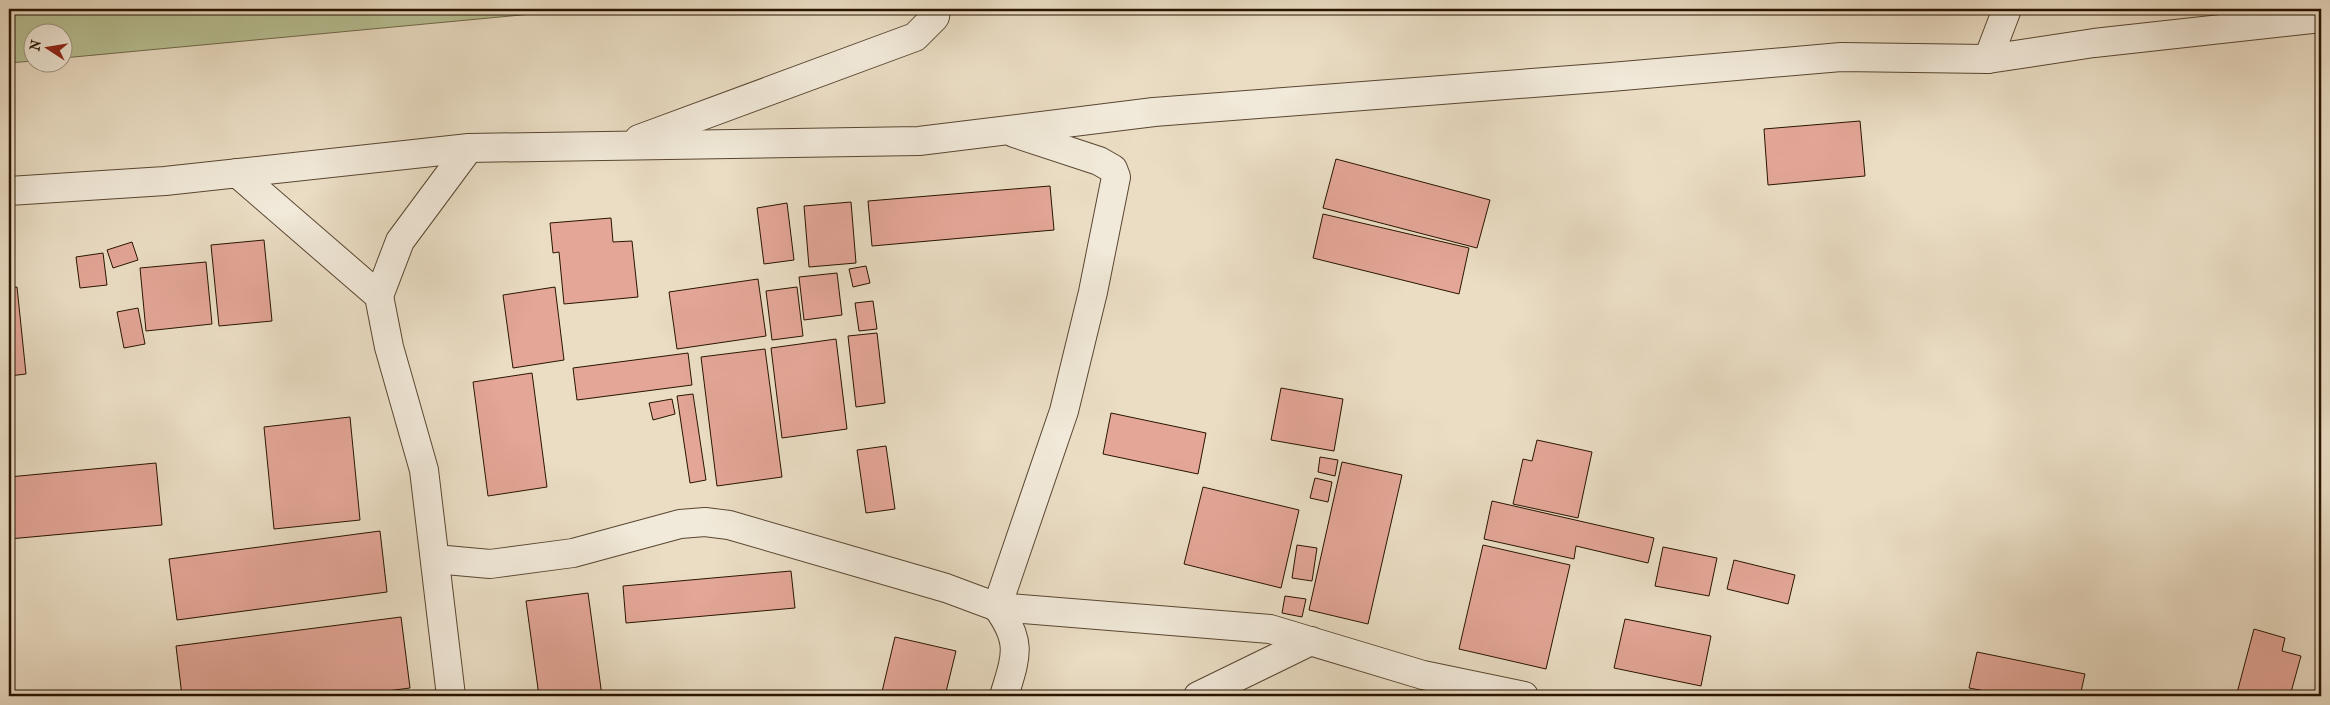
<svg xmlns="http://www.w3.org/2000/svg" width="2330" height="705" viewBox="0 0 2330 705" font-family="'IM FELL French Canon',serif">
<rect width="100%" height="100%" fill="#eaddc4"/>
<filter id="stains"><feTurbulence type="fractalNoise" baseFrequency=".004" numOctaves="4"/><feColorMatrix values="0 0 0 0 .2 0 0 0 0 .09 0 0 0 0 .02 0 0 0 .5 -.17"/></filter>
<radialGradient id="worn" r=".72"><stop offset=".6" stop-color="#630" stop-opacity="0"/><stop offset="1" stop-color="#630" stop-opacity=".3"/></radialGradient>
<polygon fill="#b7c094" stroke="#706a4a" points="9,9 585,9 63,58 62,32 32,32 32,61 9,63"/>
<g fill="#e3a697" stroke="#291400">
<polygon points="1860,121 1865,176 1768,185 1764,129"/>
<polygon points="1336,159 1490,200 1477,248 1323,208"/>
<polygon points="1050,186 1054,230 872,246 868,201"/>
<polygon points="851,202 856,263 809,267 804,206"/>
<polygon points="787,203 794,260 764,264 757,208"/>
<polygon points="1323,214 1469,248 1459,294 1313,258"/>
<polygon points="611,218 613,242 632,241 638,297 564,304 559,252 553,253 550,223"/>
<polygon points="264,240 272,321 219,326 211,245"/>
<polygon points="132,242 138,260 113,268 107,250"/>
<polygon points="103,253 107,285 80,288 76,257"/>
<polygon points="206,262 212,324 146,331 140,268"/>
<polygon points="866,266 870,283 853,287 849,269"/>
<polygon points="837,273 842,315 804,320 799,277"/>
<polygon points="758,279 766,336 677,349 669,292"/>
<polygon points="17,287 26,374 9,376 9,288"/>
<polygon points="555,287 564,360 513,368 503,295"/>
<polygon points="797,287 803,336 772,340 766,291"/>
<polygon points="873,301 877,329 859,331 855,303"/>
<polygon points="138,308 145,344 124,348 117,312"/>
<polygon points="877,333 885,403 856,407 848,336"/>
<polygon points="836,339 847,429 782,438 771,348"/>
<polygon points="765,349 782,477 717,486 701,357"/>
<polygon points="688,353 692,385 577,400 573,368"/>
<polygon points="532,373 547,487 488,496 473,382"/>
<polygon points="1281,388 1343,399 1334,451 1271,440"/>
<polygon points="693,394 706,480 690,483 677,396"/>
<polygon points="672,399 675,414 653,420 649,403"/>
<polygon points="1111,413 1206,433 1198,474 1103,454"/>
<polygon points="350,417 360,520 274,529 264,427"/>
<polygon points="1537,440 1592,452 1578,518 1513,504 1523,459 1532,461"/>
<polygon points="886,446 895,509 866,513 857,450"/>
<polygon points="1320,457 1338,460 1335,476 1318,472"/>
<polygon points="1342,462 1402,475 1368,624 1309,610"/>
<polygon points="156,463 162,525 9,539 9,477"/>
<polygon points="1315,478 1332,482 1328,502 1310,498"/>
<polygon points="1203,487 1299,510 1281,588 1184,564"/>
<polygon points="1492,501 1654,538 1648,563 1576,546 1574,559 1484,539"/>
<polygon points="380,531 387,592 177,620 169,559"/>
<polygon points="1297,545 1317,548 1312,581 1292,578"/>
<polygon points="1483,545 1570,565 1546,669 1459,649"/>
<polygon points="1663,547 1717,558 1709,596 1655,586"/>
<polygon points="1734,560 1795,575 1788,604 1727,589"/>
<polygon points="791,571 795,608 626,623 623,586"/>
<polygon points="588,593 602,696 539,696 526,601"/>
<polygon points="1285,596 1306,599 1302,617 1282,613"/>
<polygon points="401,617 410,688 349,696 182,696 176,646"/>
<polygon points="1625,619 1711,636 1701,686 1614,668"/>
<polygon points="2254,629 2285,638 2282,651 2301,656 2290,696 2247,696 2237,693"/>
<polygon points="895,637 956,651 945,696 881,696"/>
<polygon points="1977,652 2085,674 2080,696 2012,696 1969,688"/>
</g>
<g fill="none" stroke-linecap="round" stroke-linejoin="round">
<defs>
<g id="street">
<polyline points="1988,59 2007,9"/>
<polyline points="639,139 915,37 935,17 936,9"/>
<polyline points="237,173 379,296 389,347 424,470 451,696"/>
<polyline points="9,191 165,181 469,148 919,141 1154,112 1611,77 1841,57 1988,59 2094,43 2321,18"/>
<polyline points="379,296 400,241 469,148"/>
<polyline points="435,559 490,564 573,553 680,524 705,522 729,525 946,588 997,607 1270,629 1423,675 1524,696"/>
<polyline points="997,607 1064,411 1093,292 1116,177 1113,169 1099,161 1014,133"/>
<path d="M997,607C1023,642 1016,657 1004,696"/>
<polyline points="1198,696 1311,641"/>
</g>
</defs>
<use href="#street" stroke="#594631" stroke-width="30"/>
<use href="#street" stroke="#f1e9d9" stroke-width="28"/>
</g>
<rect width="2330" height="705" fill="none" stroke="#eaddc4" stroke-width="30"/>
<rect x="10" y="10" width="2310" height="685" fill="none" stroke="#291400" stroke-width="2.5"/>
<rect x="15" y="15" width="2300" height="675" fill="none" stroke="#291400"/>
<g transform="translate(48 48) rotate(282)"><circle r="24" fill="#f1e9d9" stroke="#a19482"/>
<path d="M0-4L9 19L0 12L-9 19Z" fill="#8f2418"/>
<text y="-8" font-size="14" font-weight="bold" text-anchor="middle" fill="#291400">N</text>
</g>
<rect width="100%" height="100%" filter="url(#stains)"/>
<rect width="100%" height="100%" fill="url(#worn)"/>
</svg>
